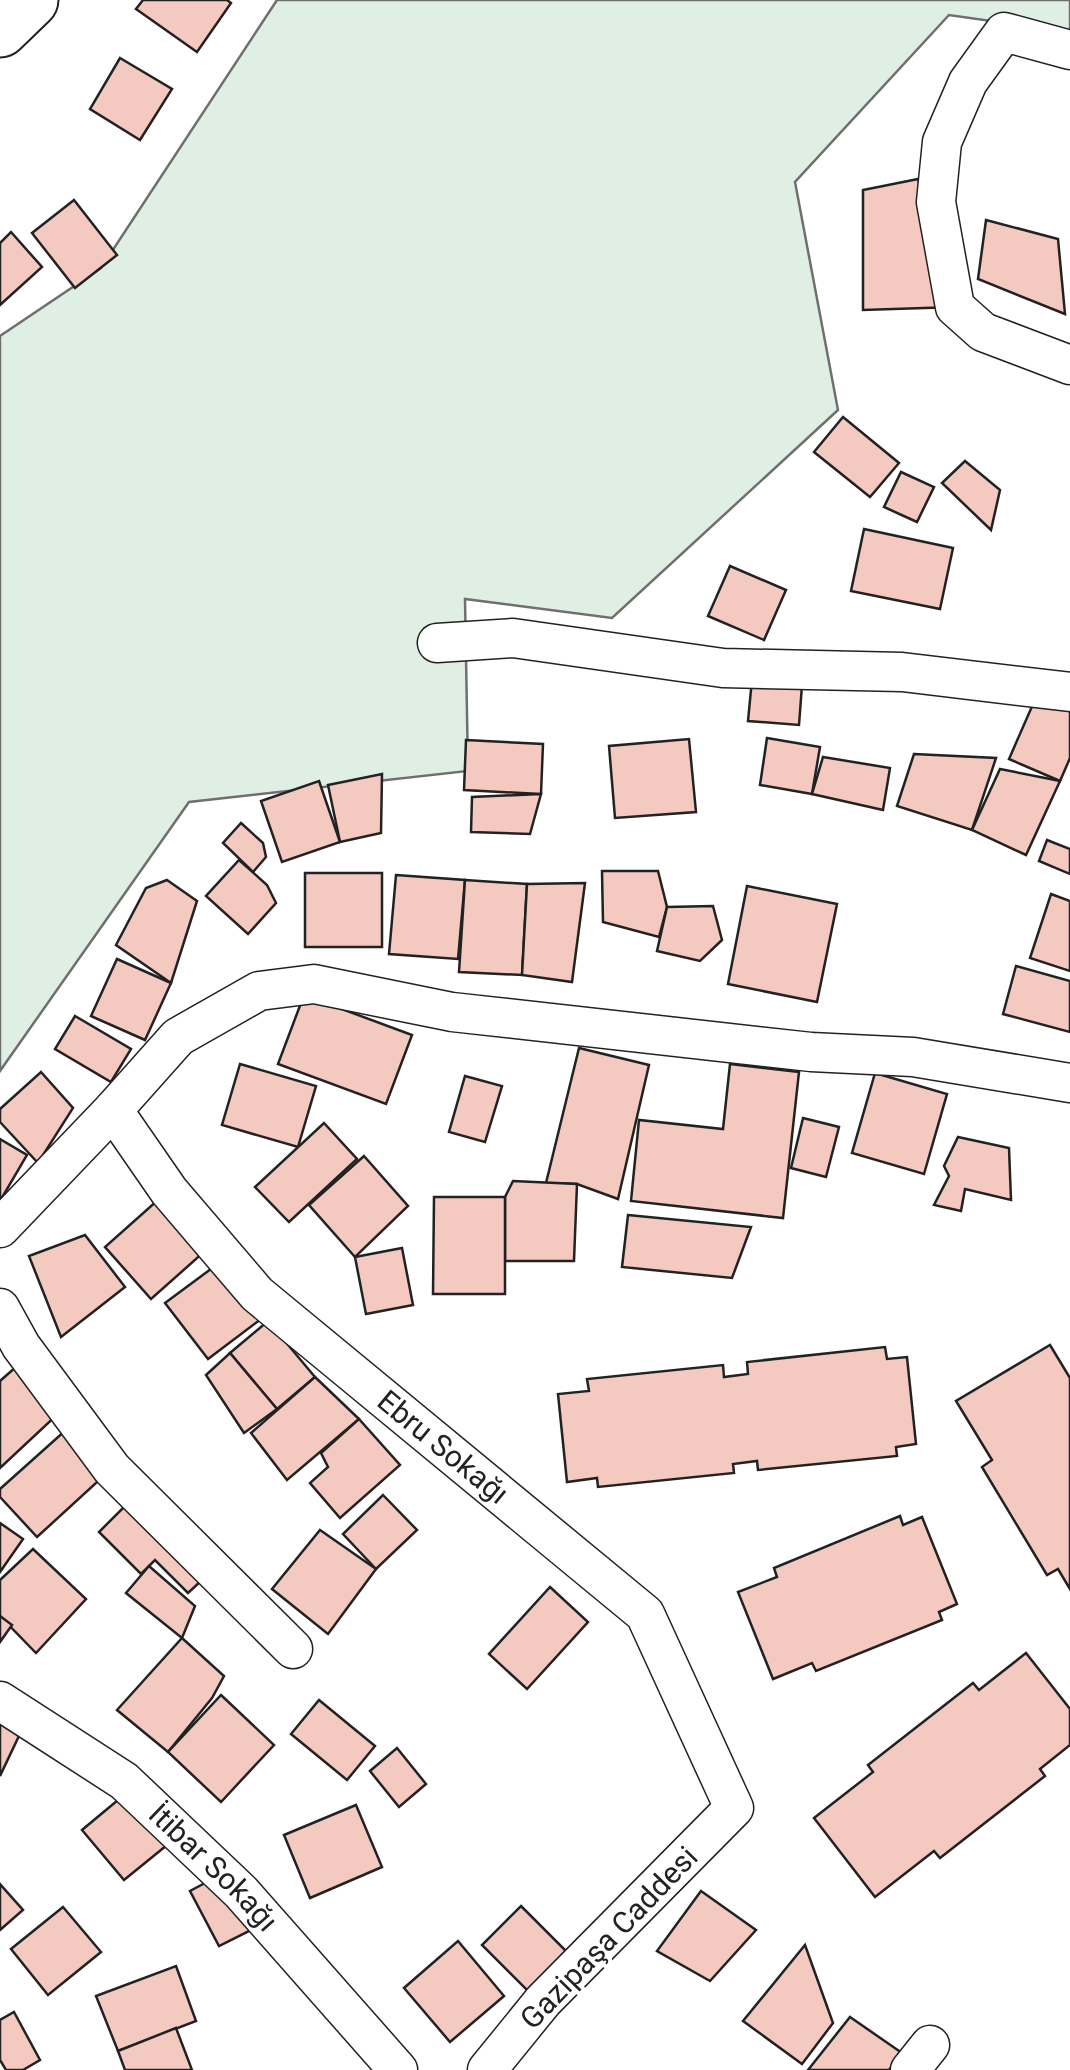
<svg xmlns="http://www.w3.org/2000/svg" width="1070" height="2070" viewBox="0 0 1070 2070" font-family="Roboto,sans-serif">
<rect width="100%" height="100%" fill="#fff"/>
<polygon fill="#e0efe3" stroke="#6f6f6f" stroke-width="2.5" points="277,0 1070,0 1070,32 949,15 795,182 838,410 612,618 465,599 468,771 189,802 0,1071 0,336 101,268"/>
<g fill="#f3c9c0" stroke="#222" stroke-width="2.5">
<polygon points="143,0 227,0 231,3 197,52 136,9"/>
<polygon points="120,58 172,89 140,140 90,109"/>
<polygon points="918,179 955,307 863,310 863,190"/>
<polygon points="74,200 117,255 75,288 32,233"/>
<polygon points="986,220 1058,239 1065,314 978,279"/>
<polygon points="11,232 42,267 0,305 0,243"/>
<polygon points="843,417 899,463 870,497 814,452"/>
<polygon points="965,461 1000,490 991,530 942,483"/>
<polygon points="901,472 934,487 917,522 884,507"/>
<polygon points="864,529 953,548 940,609 851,591"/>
<polygon points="730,566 786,590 764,640 708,616"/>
<polygon points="753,669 802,685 799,725 748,721"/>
<polygon points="1037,695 1070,709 1070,758 1060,781 1009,759"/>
<polygon points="767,738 820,747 812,794 760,785"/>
<polygon points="689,739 696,812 615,818 609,746"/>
<polygon points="466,740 543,744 541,794 464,790"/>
<polygon points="914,754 996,758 972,830 897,806"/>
<polygon points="823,757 890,768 883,810 812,794"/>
<polygon points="1000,769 1060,781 1026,855 972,830"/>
<polygon points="382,774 381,833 340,842 328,785"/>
<polygon points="319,781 340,842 282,862 261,801"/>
<polygon points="541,794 530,834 471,832 472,797"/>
<polygon points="241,823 263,843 266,857 253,872 223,843"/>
<polygon points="1047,840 1070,849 1070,874 1039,861"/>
<polygon points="239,860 267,885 276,903 248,934 206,896"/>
<polygon points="602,871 658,871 667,907 659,937 603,922"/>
<rect x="305" y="873" width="77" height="74"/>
<polygon points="396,875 465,880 458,959 389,954"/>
<polygon points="167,880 197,901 171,983 116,945 146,888"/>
<polygon points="465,880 527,884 522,975 459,972"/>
<polygon points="585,883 572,982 522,975 527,884"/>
<polygon points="747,886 837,904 817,1002 728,984"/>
<polygon points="1051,894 1070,901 1070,971 1030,958"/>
<polygon points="713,906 722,940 700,961 657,951 667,907"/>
<polygon points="117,959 171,983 145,1040 91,1016"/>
<polygon points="1016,966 1070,981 1070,1032 1003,1014"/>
<polygon points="304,995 412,1035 386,1104 278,1064"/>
<polygon points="75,1016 131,1049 111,1082 55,1049"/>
<polygon points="579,1048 649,1065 618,1199 577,1184 546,1183"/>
<polygon points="240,1064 316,1086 298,1147 222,1125"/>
<polygon points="730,1064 799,1072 783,1218 631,1201 639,1120 723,1129"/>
<polygon points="41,1072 73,1108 38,1163 0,1122 0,1109"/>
<polygon points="875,1073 947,1094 924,1174 852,1153"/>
<polygon points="465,1076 502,1086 485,1142 449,1132"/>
<polygon points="803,1118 839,1127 826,1177 791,1168"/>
<polygon points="324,1123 357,1159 289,1222 255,1187"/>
<polygon points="958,1137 1009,1148 1011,1200 965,1189 961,1211 934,1205 949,1176 944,1166"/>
<polygon points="0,1139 27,1155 0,1201"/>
<polygon points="364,1156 408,1206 355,1257 309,1205"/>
<polygon points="513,1181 577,1184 574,1261 505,1261 505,1197"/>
<polygon points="434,1197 505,1197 505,1294 433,1294"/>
<polygon points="159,1199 205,1251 151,1299 105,1247"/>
<polygon points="628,1215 751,1227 732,1278 622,1267"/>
<polygon points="85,1235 125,1287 61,1337 29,1256"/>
<polygon points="402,1248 413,1305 366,1314 355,1257"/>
<polygon points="219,1263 261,1319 208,1359 165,1303"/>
<polygon points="268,1321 315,1377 277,1409 230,1353"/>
<polygon points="1050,1345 1070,1378 1070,1589 1058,1569 1047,1575 982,1467 992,1460 956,1401"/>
<polygon points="885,1347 887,1359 907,1357 916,1444 896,1447 897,1456 758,1470 757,1461 733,1464 734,1473 598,1487 597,1478 567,1482 558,1394 589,1391 587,1379 723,1365 724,1377 748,1374 747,1362"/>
<polygon points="230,1353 277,1409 244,1433 206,1375"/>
<polygon points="17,1366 60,1412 0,1468 0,1381"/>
<polygon points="315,1377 359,1419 287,1480 251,1433"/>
<polygon points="359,1419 400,1465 340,1518 310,1483 328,1467 321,1453"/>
<polygon points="67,1429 107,1473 37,1537 0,1497 0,1489"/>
<polygon points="383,1495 417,1530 376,1569 343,1534"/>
<polygon points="126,1505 201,1581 188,1593 155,1560 141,1574 99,1532"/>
<polygon points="900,1516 903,1525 922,1517 957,1604 939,1612 942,1620 816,1671 812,1663 773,1679 738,1592 777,1577 774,1568"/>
<polygon points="0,1523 23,1539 0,1572"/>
<polygon points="320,1530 376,1569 328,1634 272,1589"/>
<polygon points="33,1549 86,1599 36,1653 0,1616 0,1580"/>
<polygon points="149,1566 195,1606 182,1638 126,1593"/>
<polygon points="550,1587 588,1622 527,1689 489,1654"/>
<polygon points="0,1616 12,1625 0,1642"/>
<polygon points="182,1638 224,1676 212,1698 168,1752 117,1710"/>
<polygon points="1026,1653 1070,1709 1070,1745 1040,1769 1045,1776 940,1858 934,1851 875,1897 814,1818 873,1772 868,1765 973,1683 979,1690"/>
<polygon points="221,1695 274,1745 221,1802 168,1752"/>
<polygon points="319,1700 375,1746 347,1780 291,1734"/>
<polygon points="0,1707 27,1719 0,1776"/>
<polygon points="397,1748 426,1784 399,1807 370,1771"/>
<polygon points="130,1790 172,1841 124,1880 82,1830"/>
<polygon points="356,1805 382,1867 310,1898 284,1835"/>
<polygon points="222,1874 267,1922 219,1946 190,1891"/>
<polygon points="0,1884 23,1910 0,1930"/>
<polygon points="701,1891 756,1930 710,1981 657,1951"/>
<polygon points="521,1906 570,1955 531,1994 482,1945"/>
<polygon points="63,1907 101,1952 48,1995 11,1949"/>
<polygon points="458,1941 504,1996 450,2042 404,1988"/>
<polygon points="805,1945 833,2023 802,2064 743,2021"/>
<polygon points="176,1966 196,2021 118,2051 96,1996"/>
<polygon points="14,2012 40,2060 23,2070 6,2070 0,2060 0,2020"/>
<polygon points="850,2017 902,2053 889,2070 808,2070"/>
<polygon points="176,2028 192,2070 125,2070 118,2051"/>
</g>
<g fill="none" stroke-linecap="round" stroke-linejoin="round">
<defs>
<g id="street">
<polyline points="1070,50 1004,32 968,82 942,142 936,202 955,307 983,332 1070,365"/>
<polyline points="437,643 513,638 723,668 902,672 1070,692"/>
<path id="s1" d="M113,1110L169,1191L257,1294L645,1614L734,1808L543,2001L487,2070"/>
<polyline points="0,1228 113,1110 178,1037 259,991 314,984 452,1012 811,1052 913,1057 1070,1083"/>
<polyline points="0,1308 21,1346 112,1469 293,1649"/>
<path id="s2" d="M0,1701L124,1781L241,1892L398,2070"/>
<polyline points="910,2070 930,2045"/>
</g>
<polyline id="primary" points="0,29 30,0"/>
</defs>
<use href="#street" stroke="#222" stroke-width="41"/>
<use href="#primary" stroke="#222" stroke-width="59"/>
<use href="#street" stroke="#fff" stroke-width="38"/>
<use href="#primary" stroke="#fff" stroke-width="55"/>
</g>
<g text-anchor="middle" stroke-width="8" stroke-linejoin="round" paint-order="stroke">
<g font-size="30" fill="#222" stroke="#fff">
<text dy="10" stroke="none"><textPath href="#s1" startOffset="475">Ebru Sokağı</textPath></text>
<text dy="10" stroke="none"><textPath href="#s2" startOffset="272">İtibar Sokağı</textPath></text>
<text transform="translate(609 1938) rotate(-46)" y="10">Gazipaşa Caddesi</text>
</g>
</g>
</svg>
